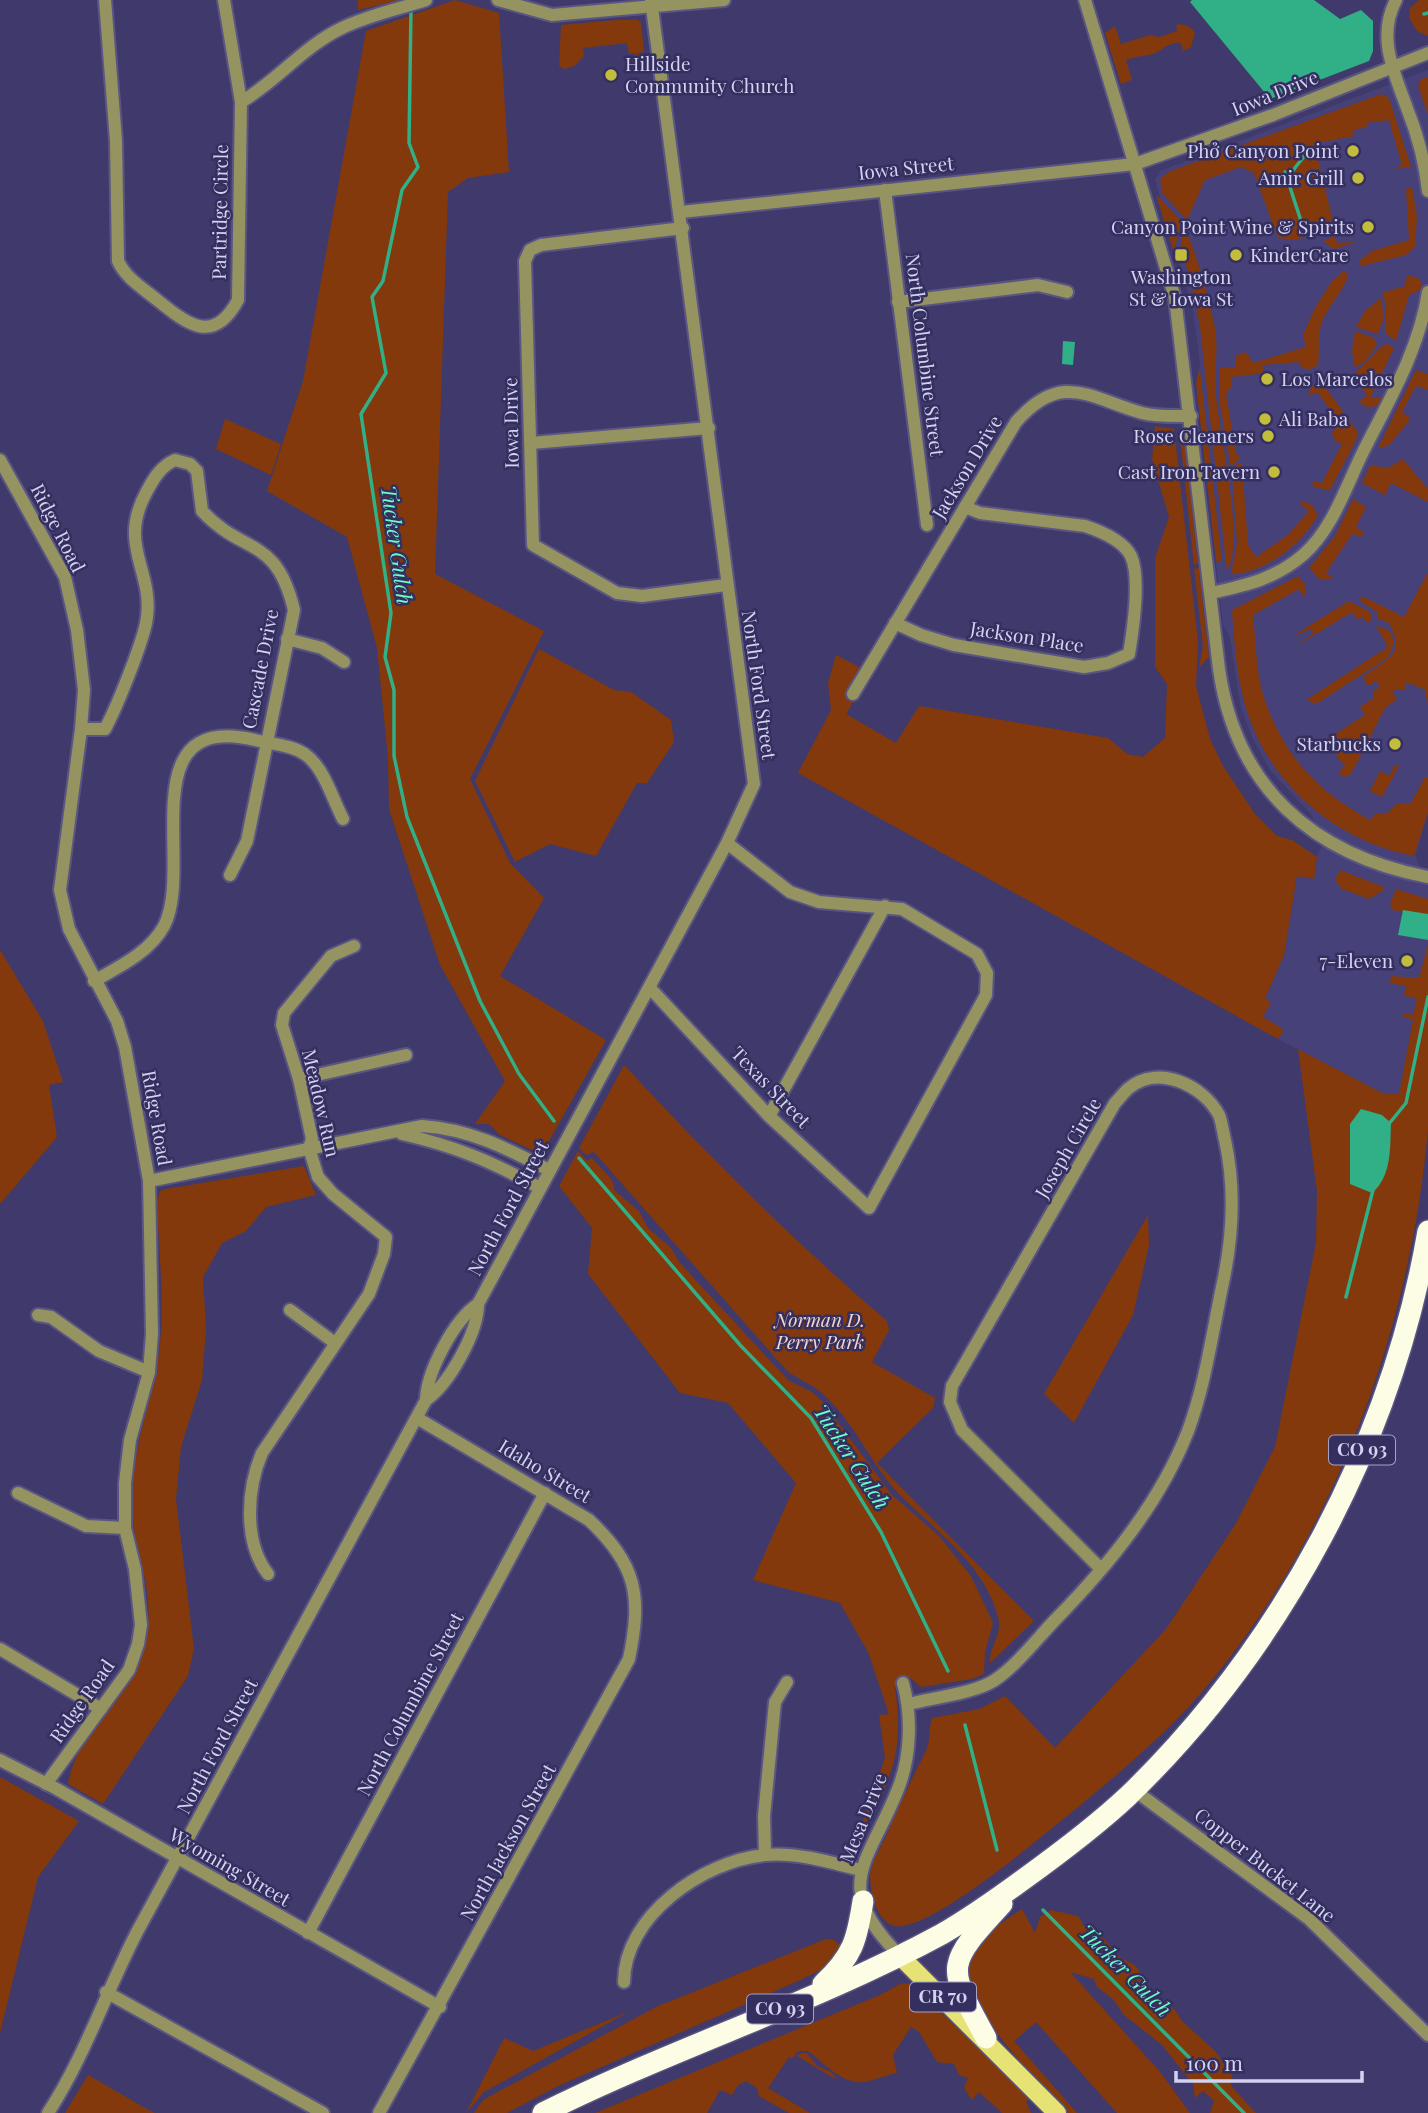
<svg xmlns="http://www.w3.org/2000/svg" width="1428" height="2113" viewBox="0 0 1428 2113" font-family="'Playfair Display',serif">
<rect width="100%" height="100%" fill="#3f3a6b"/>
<polygon fill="#474179" points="1428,70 1428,813 1415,856 1428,884 1428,971 1408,1094 1385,1095 1278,1039 1283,1030 1263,1017 1265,999 1284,955 1297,876 1314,879 1317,857 1328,832 1315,823 1311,814 1270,770 1252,737 1240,704 1230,637 1223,625 1196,383 1200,364 1193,310 1155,180 1160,171"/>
<g fill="#83390b">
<polygon points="358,0 400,0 358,10"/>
<polygon points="455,0 499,13 509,172 468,178 448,192 435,574 544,631 470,779 510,863 544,898 500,976 606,1040 544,1150 538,1153 500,1135 489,1124 475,1124 505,1081 440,965 389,809 388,758 377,648 347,537 267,491 303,381 366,31"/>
<polygon points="1419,0 1428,0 1428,36 1417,31 1409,18 1410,8"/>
<polygon points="616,20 638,20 641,23 644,52 629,54 627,43 583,48 584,56 574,66 564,69 559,66 561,25"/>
<path d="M1180,24L1190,27L1195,33L1191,47L1183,51L1181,43C1169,41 1162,51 1153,54C1144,56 1138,56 1126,60L1132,80L1121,84L1105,33L1115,26L1121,44L1150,35L1159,37L1177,31L1176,25Z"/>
<circle cx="638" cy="62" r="8"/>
<polygon points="1428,77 1428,115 1418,86 1421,79"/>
<polygon points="1381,94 1389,98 1411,167 1394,169 1402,165 1389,120 1366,123 1367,127 1354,130 1354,136 1318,143 1315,147 1333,222 1297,240 1278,238 1254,173 1241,167 1205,180 1187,220 1162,193 1160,179 1168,172"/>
<polygon points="1412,187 1417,217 1415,247 1406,255 1361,266 1359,261 1372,251 1409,240 1406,189"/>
<polygon points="1157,195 1181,221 1174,253 1157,198"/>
<path d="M1184,226C1198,257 1208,294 1215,328C1219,351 1213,374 1216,397C1220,434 1245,542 1227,571L1200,327L1190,276L1180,250Z"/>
<polygon points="1335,236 1337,243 1356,242 1334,249 1323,241"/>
<path d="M1344,271L1348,274C1347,287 1326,308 1321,325C1317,338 1320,353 1318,365L1308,370L1300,366L1299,362L1262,365L1264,373L1232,377L1231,387L1226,394L1236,453L1240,458L1231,467L1219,399L1220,367H1235V356L1246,352L1253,363L1306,347L1303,335L1315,308L1332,281Z"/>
<polygon points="1407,275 1420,279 1422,289 1409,295 1396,341 1385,333 1386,304 1382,293 1405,286"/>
<polygon points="1381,298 1384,318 1378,334 1356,327 1365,311"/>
<polygon points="1355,331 1374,338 1377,345 1365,361 1355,368 1352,351"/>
<path d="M1388,344L1394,348L1370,398H1383L1377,406L1367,407L1359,402L1367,395L1354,378L1357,376L1356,371C1368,364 1375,347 1388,344Z"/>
<polygon points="1199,370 1200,370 1222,562 1216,561 1196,383"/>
<polygon points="1416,370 1428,374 1428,390 1416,386 1402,412 1409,417 1409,421 1390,444 1382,448 1379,446"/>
<polygon points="1312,386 1326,388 1357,431 1358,436 1330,490 1314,487 1312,481 1322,483 1342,444 1334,440 1332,432 1340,424 1318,393 1308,395"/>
<polygon points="225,419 281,444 271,475 216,449"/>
<polygon points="1155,426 1174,429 1198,642 1196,686 1210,739 1223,766 1255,814 1277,836 1292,840 1317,857 1314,879 1297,876 1284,955 1265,999 1271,1002 1263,1017 1284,1030 1278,1039 798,773 831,710 828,683 836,655 861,668 847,692 856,697 846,714 896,743 919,706 1108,738 1127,754 1143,757 1165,738 1167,684 1155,667 1155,558 1169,517 1152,459"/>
<polygon points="1179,429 1185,442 1198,564 1194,565"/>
<polygon points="1403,459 1428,489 1428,502 1391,483 1385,495 1362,483 1370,465 1388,468"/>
<path d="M1238,463H1242L1248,545L1256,557L1288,535L1309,511L1300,504L1302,501L1312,505L1318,515C1302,544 1270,569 1236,574H1231L1237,543L1232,472Z"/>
<polygon points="1353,499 1366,507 1356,527 1363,532 1362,537 1352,534 1326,573 1334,578 1320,580 1309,568 1335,536"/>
<polygon points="1199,568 1209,657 1199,667 1203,646 1194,569"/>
<path d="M1428,572V697L1426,701V690L1406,682V689H1395L1393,694L1397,699L1385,708L1351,774L1344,777L1338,773L1345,766L1324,741L1365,715L1360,707L1374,698L1373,691L1380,687L1376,681L1368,686L1363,677C1386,659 1408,655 1388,622L1378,619L1377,612L1360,601L1362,596L1404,617Z"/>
<path d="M1298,576L1306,586L1304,598L1299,589L1253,615C1256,642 1256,676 1265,701C1286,759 1318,791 1370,820L1376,813L1386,814L1398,803H1411L1425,777H1428V812L1414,856C1334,841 1265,781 1244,701C1236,671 1234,640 1232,610Z"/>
<polygon points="1349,601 1370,612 1372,617 1368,624 1363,617 1358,620 1352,612 1293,648 1314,633 1311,629 1291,637"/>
<path d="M1376,626L1387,629C1397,638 1394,649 1386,659L1316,704L1306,700L1388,647Z"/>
<polygon points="539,649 614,690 631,692 671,720 674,742 647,783 637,783 596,856 550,844 515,862 475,781"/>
<polygon points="1395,765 1399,766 1382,797 1370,791 1380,771 1389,776"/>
<polygon points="0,826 0,950 43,1021 63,1082 49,1085 57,1137 0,1204"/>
<polygon points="1340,870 1384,887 1384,890 1369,899 1342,889 1335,880"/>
<polygon points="1396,889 1428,899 1428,915 1392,910 1390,905"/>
<path d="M1428,944C1428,1005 1428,1069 1428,1130C1410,1328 1338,1526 1212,1680C1173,1728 1124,1769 1077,1808C1038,1839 952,1913 907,1925C897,1928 888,1926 882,1917C874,1908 868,1881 871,1869C874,1858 881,1847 886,1836C898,1808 911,1780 925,1753C931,1742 928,1729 932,1718L979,1709L1005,1696L1055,1748L1166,1629L1235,1525L1275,1447L1316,1243L1317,1191L1298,1049L1384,1094H1399L1413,1020L1402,1016L1404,1013L1413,1015L1417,999L1404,995L1406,986L1390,983L1391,976L1419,978Z"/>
<path d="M624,1065C708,1155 793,1241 887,1321L889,1330L872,1362L935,1398L933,1408L877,1463L1034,1621L990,1663C989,1646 1003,1635 998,1617C984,1564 938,1533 902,1497C872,1467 856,1424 824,1395C813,1385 801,1380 788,1372L594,1152L586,1155L579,1148Z"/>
<path d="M578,1151L587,1161L592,1158L612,1180L615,1191L639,1211L648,1228L671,1248L680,1263L788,1380L812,1392L823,1402L891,1494L939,1536L971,1576L993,1623L985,1652L984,1674L972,1679L921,1687L910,1678L895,1688C906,1761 886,1787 853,1849L885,1758L879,1715L889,1714L868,1652L840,1603L753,1580L796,1483L728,1403L680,1393L588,1274L592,1228L559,1186Z"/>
<path d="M304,1166L316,1195L266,1207L246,1231L222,1243L203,1277L206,1329L202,1380L181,1447L176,1499L194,1649L188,1676L103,1804L68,1784C77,1733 127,1689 144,1640C158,1601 135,1553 132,1514C128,1461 148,1415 157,1363C167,1314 158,1250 157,1199L160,1191L166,1189Z"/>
<polygon points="1148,1215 1149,1245 1133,1315 1074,1423 1044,1394"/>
<polygon points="0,1777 79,1821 38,1877 0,2033"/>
<path d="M1022,1909L1035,1933L1040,1917L1051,1910L1078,1916L1090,1936L1103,1938L1121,1958L1136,1966L1156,1998L1175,2010L1182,2021L1215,2051L1232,2075L1231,2086L1256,2113H1210L1214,2101L1203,2091L1195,2098L1193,2084L1162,2045L1124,2015L1113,1999L1097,1987L1094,1979L1070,1972L1161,2073L1190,2113H1117L1036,2022L1014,2041L1077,2113H1066C1044,2089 955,1996 965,1964C974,1938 1001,1924 1022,1909Z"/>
<polygon points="826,1939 834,1940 838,1944 843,1942 835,1963 798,1981 558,2086 507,2113 474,2113 483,2100 492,2095 658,2006"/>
<path d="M902,1983L911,1984L1030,2098L1026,2101L1031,2113H1002L979,2092L972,2100L964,2088L968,2078L959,2075L954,2064L937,2062L919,2032L911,2027L893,2055L897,2073C886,2075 875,2080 865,2082C842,2085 824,2063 808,2051H798L792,2059L789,2057L768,2088L810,2113H789L759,2096L757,2088L746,2081L738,2085L732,2095L720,2090L707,2113H595L880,1995Z"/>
<polygon points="630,2011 484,2092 466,2113 504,2038 533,2051"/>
<polygon points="802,2053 807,2053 817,2066 831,2072 837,2080 797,2056"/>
<polygon points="88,2075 145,2108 155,2113 65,2113"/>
</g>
<g fill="#31af86">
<polygon points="1192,0 1314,0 1340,19 1361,10 1373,21 1373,51 1369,61 1270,99 1190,2"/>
<polygon points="1063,341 1075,342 1073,365 1062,364"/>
<polygon points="1403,910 1428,914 1428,940 1398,935"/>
<path d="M1361,1109L1382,1115L1391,1123C1390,1148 1392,1176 1372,1193L1350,1184V1124Z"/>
</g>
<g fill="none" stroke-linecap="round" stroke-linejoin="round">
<g stroke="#31af86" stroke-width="3.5">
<polyline points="411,9 409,143 418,167 402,190 383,281 372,297 386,373 361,414 391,613 385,657 394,690 394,756 407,817 480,1001 519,1074 554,1121"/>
<polyline points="1424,14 1428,13"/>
<polyline points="1285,172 1304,230"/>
<polyline points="1287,178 1309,150"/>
<polyline points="1388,1125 1406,1103 1428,997"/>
<polyline points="579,1158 741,1346 811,1418 881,1532 948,1671"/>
<polyline points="1346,1297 1373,1190"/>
<polyline points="965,1725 997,1850"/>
<polyline points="1043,1910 1244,2113"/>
</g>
<defs>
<g id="minor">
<path d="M105,0L116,141L118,261C126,278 141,287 156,299C187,324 213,346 238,300L241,102L224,0"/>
<polyline points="498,0 552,15 724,0"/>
<path d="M1085,0L1175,298L1219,669C1236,788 1313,855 1428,877"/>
<path d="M1396,0C1376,38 1395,74 1408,111C1418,136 1425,164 1428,191"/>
<path d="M241,102C277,81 304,46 342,28C369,15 399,9 426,0"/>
<polyline points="885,190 927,525"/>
<polyline points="681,212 1135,164 1273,115 1428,53"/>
<polyline points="683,228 541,245 530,250 525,261 533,545 617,593 642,596 726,585"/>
<polyline points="898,302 1038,285 1067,292"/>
<polyline points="531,443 709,428"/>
<polyline points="0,460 65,577 77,630 84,690 81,729 60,890 69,929 117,1021 125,1047 149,1181 152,1334 149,1372 130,1440 125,1483 125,1528 135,1569 141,1625 138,1644 129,1670 46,1784"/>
<path d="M1211,593C1247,585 1275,579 1303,555C1332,530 1346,487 1362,454C1388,402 1419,351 1428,292"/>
<path d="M895,623L921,635L954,645L1084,667L1108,663L1129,654C1133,630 1141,578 1131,556C1123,540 1100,531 1085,526L980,513L965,507"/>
<polyline points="287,639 322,648 344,662"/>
<path d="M853,694L1016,422C1062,370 1089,398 1142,413C1157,417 1175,416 1191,416"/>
<path d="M81,729H105C116,709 145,638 147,617C153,569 117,545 147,491C154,478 161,466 175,460L190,464L197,471L202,511C244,556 276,535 294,610L247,841L230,875"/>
<path d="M94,981C119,967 150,952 164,926C195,868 129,710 255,740C271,744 293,745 306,755C324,768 333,800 343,819"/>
<polyline points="650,988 769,1116 869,1208 986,995 987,973 977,954 902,909 819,902 790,892 727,843"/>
<polyline points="299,1079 406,1055"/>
<polyline points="769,1116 885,906"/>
<path d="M402,1134C458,1147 490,1161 540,1188"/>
<path d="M149,1181L422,1126C470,1129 508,1149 549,1170"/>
<polyline points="290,1310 335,1343"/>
<polyline points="38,1315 51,1317 99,1351 149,1372"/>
<path d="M426,1400C427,1371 454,1320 478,1304L727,843L754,784L651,0"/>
<polyline points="18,1493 86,1526 125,1528"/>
<path d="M268,1574C243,1542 247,1488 262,1453L369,1294L384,1254L386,1237L333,1194L318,1177L309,1148L312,1139L299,1079L282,1025L284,1013L331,956L354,946"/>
<polyline points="0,1649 101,1709"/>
<path d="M909,1704C932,1698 976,1693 995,1680C1017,1665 1036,1640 1055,1620C1108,1566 1160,1503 1188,1431C1205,1385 1212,1335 1222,1287C1233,1238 1236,1190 1225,1140C1223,1133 1222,1122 1219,1115C1203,1085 1158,1064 1129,1088C1124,1092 1120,1098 1115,1103L952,1386L950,1402L962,1430L1101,1569"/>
<polyline points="0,1760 55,1788 440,2007"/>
<polyline points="1134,1790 1309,1919 1428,2035"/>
<polyline points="765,1855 764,1816 775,1702 787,1682"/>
<polyline points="308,1933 545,1493"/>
<path d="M900,1956C829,1885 869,1863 898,1789C911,1756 912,1716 903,1683"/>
<path d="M624,1982C624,1916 703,1861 765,1855C796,1852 830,1862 860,1870"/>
<polyline points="106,1992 323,2113"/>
<path d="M48,2113C85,2056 106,1992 137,1932L426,1400C450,1383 478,1332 478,1304"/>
<path d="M379,2113L629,1659C642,1596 637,1565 589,1520L417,1418"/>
</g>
<polyline id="major" points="900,1956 1057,2113"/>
<g id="highway">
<path d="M823,1984C853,1956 857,1940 863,1901"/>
<path d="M986,2038C946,1965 945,1966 1002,1904"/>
<path d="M543,2113C673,2048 813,2004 942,1934C970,1918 998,1898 1024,1879C1060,1853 1096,1826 1128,1796C1281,1648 1392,1442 1428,1231"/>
</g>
</defs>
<use href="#minor" stroke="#5a5683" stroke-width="16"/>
<use href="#major" stroke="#5a5683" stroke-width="21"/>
<use href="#highway" stroke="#5a5683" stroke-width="24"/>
<use href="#minor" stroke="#959360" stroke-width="12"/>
<use href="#major" stroke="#e7e275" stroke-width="18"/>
<use href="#highway" stroke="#fdfde5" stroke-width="21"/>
</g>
<g fill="#c3bd3e" stroke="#352f60" stroke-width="2.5">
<circle cx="611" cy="75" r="7"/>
<circle cx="1353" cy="151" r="7"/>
<circle cx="1358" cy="178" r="7"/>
<circle cx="1368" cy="227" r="7"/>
<rect x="1174" y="248" width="14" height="14" rx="3.5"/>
<circle cx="1236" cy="255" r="7"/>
<circle cx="1267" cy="379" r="7"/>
<circle cx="1265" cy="419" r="7"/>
<circle cx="1268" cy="436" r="7"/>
<circle cx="1274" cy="472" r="7"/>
<circle cx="1395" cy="744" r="7"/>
<circle cx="1407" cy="961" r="7"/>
</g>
<g text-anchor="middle" stroke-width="5" stroke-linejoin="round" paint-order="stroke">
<g fill="#352f60" stroke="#a4a2c6" stroke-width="2">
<rect x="1329" y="1435.5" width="66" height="29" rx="5"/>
<rect x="910" y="1982.5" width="66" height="29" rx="5"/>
<rect x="747" y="1994.5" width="66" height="29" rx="5"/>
</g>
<g font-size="18" font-weight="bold" fill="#d3d3f1">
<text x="1362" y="1456">CO 93</text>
<text x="943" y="2003">CR 70</text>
<text x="780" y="2015">CO 93</text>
</g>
<g font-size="19" fill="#d3d3f1" stroke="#352f60" text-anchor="end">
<text x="625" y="71" text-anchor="start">Hillside<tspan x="625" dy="22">Community Church</tspan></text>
<text x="1339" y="158">Phở Canyon Point</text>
<text x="1344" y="185">Amir Grill</text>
<text x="1354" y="234">Canyon Point Wine &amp; Spirits</text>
<text x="1250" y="262" text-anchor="start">KinderCare</text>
<text x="1181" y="284" text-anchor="middle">Washington<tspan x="1181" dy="22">St &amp; Iowa St</tspan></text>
<text x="1281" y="386" text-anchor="start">Los Marcelos</text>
<text x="1279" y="426" text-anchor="start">Ali Baba</text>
<text x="1254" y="443">Rose Cleaners</text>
<text x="1260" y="479">Cast Iron Tavern</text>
<text x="1381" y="751">Starbucks</text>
<text x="1393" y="968">7-Eleven</text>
</g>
<g font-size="19" fill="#d3d3f1" stroke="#352f60">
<text transform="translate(1275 93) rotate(-22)" y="7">Iowa Drive</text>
<text transform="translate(906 168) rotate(-6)" y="7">Iowa Street</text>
<text transform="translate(220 212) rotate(-89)" y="7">Partridge Circle</text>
<text transform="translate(925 355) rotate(83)" y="7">North Columbine Street</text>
<text transform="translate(511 423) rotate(-91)" y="7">Iowa Drive</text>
<text transform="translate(967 467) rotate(-59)" y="7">Jackson Drive</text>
<text transform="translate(58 528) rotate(63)" y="7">Ridge Road</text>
<text transform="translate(1027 637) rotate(9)" y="7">Jackson Place</text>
<text transform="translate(260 669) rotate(-79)" y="7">Cascade Drive</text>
<text transform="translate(759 685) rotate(82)" y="7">North Ford Street</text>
<text transform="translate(771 1087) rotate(46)" y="7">Texas Street</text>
<text transform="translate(321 1103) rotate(77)" y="7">Meadow Run</text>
<text transform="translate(157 1118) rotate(80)" y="7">Ridge Road</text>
<text transform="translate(1068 1148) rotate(-60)" y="7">Joseph Circle</text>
<text transform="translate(508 1208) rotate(-62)" y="7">North Ford Street</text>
<text transform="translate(545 1471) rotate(31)" y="7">Idaho Street</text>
<text transform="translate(82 1701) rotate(-55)" y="7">Ridge Road</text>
<text transform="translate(410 1704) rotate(-62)" y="7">North Columbine Street</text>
<text transform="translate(217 1746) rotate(-62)" y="7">North Ford Street</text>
<text transform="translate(863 1818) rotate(-68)" y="7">Mesa Drive</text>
<text transform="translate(508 1842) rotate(-61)" y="7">North Jackson Street</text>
<text transform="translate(1265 1865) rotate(38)" y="7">Copper Bucket Lane</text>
<text transform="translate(230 1867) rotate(30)" y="7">Wyoming Street</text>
</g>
<g font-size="19" font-style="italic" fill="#f3d6c9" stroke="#352f60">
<text x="820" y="1327">Norman D.<tspan x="820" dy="22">Perry Park</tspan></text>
</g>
<g font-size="21" font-style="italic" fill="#6affca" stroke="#352f60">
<text transform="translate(396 545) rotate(82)" y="7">Tucker Gulch</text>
<text transform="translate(851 1457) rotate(57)" y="7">Tucker Gulch</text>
<text transform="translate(1125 1971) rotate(45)" y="7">Tucker Gulch</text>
</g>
</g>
<path d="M1176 2071v10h186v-10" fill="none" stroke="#d3d3f1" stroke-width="3.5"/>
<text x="1186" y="2071" font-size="21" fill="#d3d3f1" stroke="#352f60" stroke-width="5" paint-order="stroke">100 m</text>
</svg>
